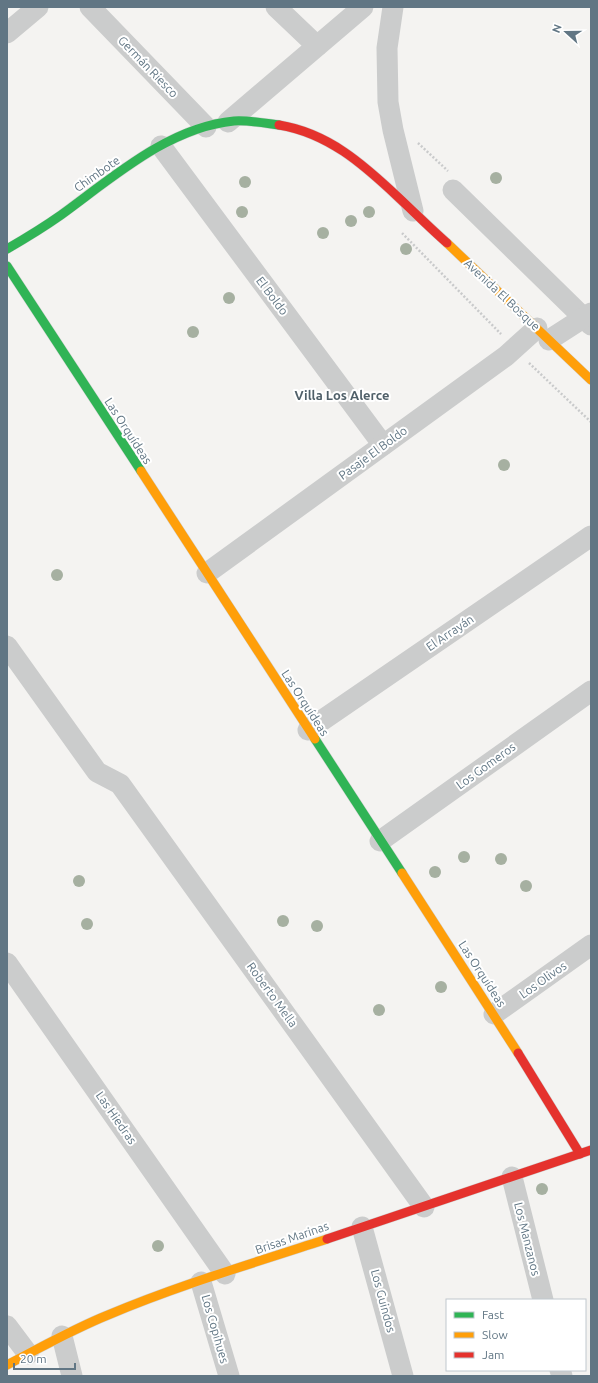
<svg xmlns="http://www.w3.org/2000/svg" width="598" height="1383" viewBox="0 0 598 1383" font-family="Ubuntu,sans-serif">
<rect width="100%" height="100%" fill="#f4f3f1"/>
<g fill="none" stroke-linecap="round" stroke-linejoin="round">
<defs>
<g id="fast">
<path d="M7,249C26,238 44,227 61,215C112,178 169,127 234,121C249,120 264,123 279,125"/>
<polyline points="7,266 141,471"/>
<polyline points="315,739 402,873"/>
</g>
<g id="slow">
<polyline points="447,243 591,380"/>
<polyline points="141,471 315,739"/>
<polyline points="402,873 518,1053"/>
<path d="M7,1365C40,1348 73,1329 108,1315C179,1285 254,1263 327,1239"/>
</g>
<g id="jam">
<path d="M279,125C328,133 363,164 398,197C414,212 430,228 447,243"/>
<polyline points="518,1053 580,1154"/>
<polyline points="327,1239 591,1150"/>
</g>
</defs>
<use href="#fast" stroke="#d0d1d1" stroke-width="10"/>
<use href="#slow" stroke="#d0d1d1" stroke-width="10"/>
<use href="#jam" stroke="#d0d1d1" stroke-width="10"/>
<g stroke="#c9cacb" stroke-width="2.5" stroke-dasharray="2 2" stroke-linecap="butt">
<polyline points="418,143 448,171"/>
<polyline points="402,233 501,334"/>
<polyline points="529,363 591,422"/>
</g>
<g stroke="#cbcccc" stroke-width="21">
<polyline points="90,7 206,127"/>
<polyline points="276,7 317,46"/>
<polyline points="393,7 387,48 388,102 393,130 413,211"/>
<polyline points="7,33 38,7"/>
<polyline points="228,122 363,7"/>
<polyline points="161,146 383,445"/>
<polyline points="453,190 591,325"/>
<polyline points="549,340 591,313"/>
<polyline points="207,573 506,356 537,328"/>
<polyline points="7,646 97,772 120,784 424,1207"/>
<polyline points="308,730 591,536"/>
<polyline points="380,841 591,691"/>
<polyline points="7,963 225,1274"/>
<polyline points="494,1014 591,945"/>
<polyline points="512,1177 543,1300"/>
<polyline points="362,1227 403,1376"/>
<polyline points="201,1282 229,1376"/>
<polyline points="7,1326 28,1354"/>
<polyline points="62,1336 72,1376"/>
<polyline points="560,1370 562,1376"/>
</g>
<use href="#fast" stroke="#30b455" stroke-width="9"/>
<use href="#slow" stroke="#ff9f0a" stroke-width="9"/>
<use href="#jam" stroke="#e5322d" stroke-width="9"/>
</g>
<g fill="#a6b0a1">
<circle cx="496" cy="178" r="6"/>
<circle cx="245" cy="182" r="6"/>
<circle cx="242" cy="212" r="6"/>
<circle cx="369" cy="212" r="6"/>
<circle cx="351" cy="221" r="6"/>
<circle cx="323" cy="233" r="6"/>
<circle cx="406" cy="249" r="6"/>
<circle cx="229" cy="298" r="6"/>
<circle cx="193" cy="332" r="6"/>
<circle cx="504" cy="465" r="6"/>
<circle cx="57" cy="575" r="6"/>
<circle cx="464" cy="857" r="6"/>
<circle cx="501" cy="859" r="6"/>
<circle cx="435" cy="872" r="6"/>
<circle cx="79" cy="881" r="6"/>
<circle cx="526" cy="886" r="6"/>
<circle cx="283" cy="921" r="6"/>
<circle cx="87" cy="924" r="6"/>
<circle cx="317" cy="926" r="6"/>
<circle cx="441" cy="987" r="6"/>
<circle cx="379" cy="1010" r="6"/>
<circle cx="542" cy="1189" r="6"/>
<circle cx="158" cy="1246" r="6"/>
</g>
<g text-anchor="middle" stroke-width="4" stroke-linejoin="round" paint-order="stroke">
<g font-size="12" fill="#617684" stroke="#fff">
<text transform="translate(148 67) rotate(46)" y="4">Germán Riesco</text>
<text transform="translate(97 174) rotate(-35)" y="4">Chimbote</text>
<text transform="translate(502 295) rotate(43)" y="4">Avenida El Bosque</text>
<text transform="translate(272 296) rotate(53)" y="4">El Boldo</text>
<text transform="translate(128 431) rotate(57)" y="4">Las Orquídeas</text>
<text transform="translate(373 453) rotate(-36)" y="4">Pasaje El Boldo</text>
<text transform="translate(450 633) rotate(-34)" y="4">El Arrayán</text>
<text transform="translate(305 703) rotate(57)" y="4">Las Orquídeas</text>
<text transform="translate(486 766) rotate(-36)" y="4">Los Gomeros</text>
<text transform="translate(482 974) rotate(57)" y="4">Las Orquídeas</text>
<text transform="translate(543 980) rotate(-35)" y="4">Los Olivos</text>
<text transform="translate(272 995) rotate(54)" y="4">Roberto Mella</text>
<text transform="translate(116 1118) rotate(55)" y="4">Las Hiedras</text>
<text transform="translate(292 1238) rotate(-19)" y="4">Brisas Marinas</text>
<text transform="translate(527 1239) rotate(76)" y="4">Los Manzanos</text>
<text transform="translate(383 1301) rotate(75)" y="4">Los Guindos</text>
<text transform="translate(215 1329) rotate(74)" y="4">Los Copihues</text>
</g>
<g font-size="13" font-weight="bold" fill="#4f5f68" stroke="#fff">
<text x="342" y="400">Villa Los Alerce</text>
</g>
</g>
<rect width="598" height="1383" fill="none" stroke="#617684" stroke-width="16"/>
<rect x="446" y="1299" width="140" height="72" fill="#ffffff" stroke="#c0c8ce"/>
<rect x="454" y="1312" width="20" height="6" fill="#30b455" stroke="#c0c8ce"/>
<text x="482" y="1319" font-size="12" fill="#617684">Fast</text>
<rect x="454" y="1332" width="20" height="6" fill="#ff9f0a" stroke="#c0c8ce"/>
<text x="482" y="1339" font-size="12" fill="#617684">Slow</text>
<rect x="454" y="1352" width="20" height="6" fill="#e5322d" stroke="#c0c8ce"/>
<text x="482" y="1359" font-size="12" fill="#617684">Jam</text>
<g transform="translate(566 32) rotate(291)" stroke="#ffffff" stroke-width="3" paint-order="stroke">
<path d="M0-3L7 15L0 10L-7 15Z" fill="#617684"/>
<text y="-6" font-size="11" font-weight="bold" text-anchor="middle" fill="#617684">N</text>
</g>
<path d="M14 1363v6h61v-6" fill="none" stroke="#617684" stroke-width="2"/>
<text x="20" y="1363" font-size="12" fill="#617684" stroke="#ffffff" stroke-width="3" paint-order="stroke">20 m</text>
</svg>
